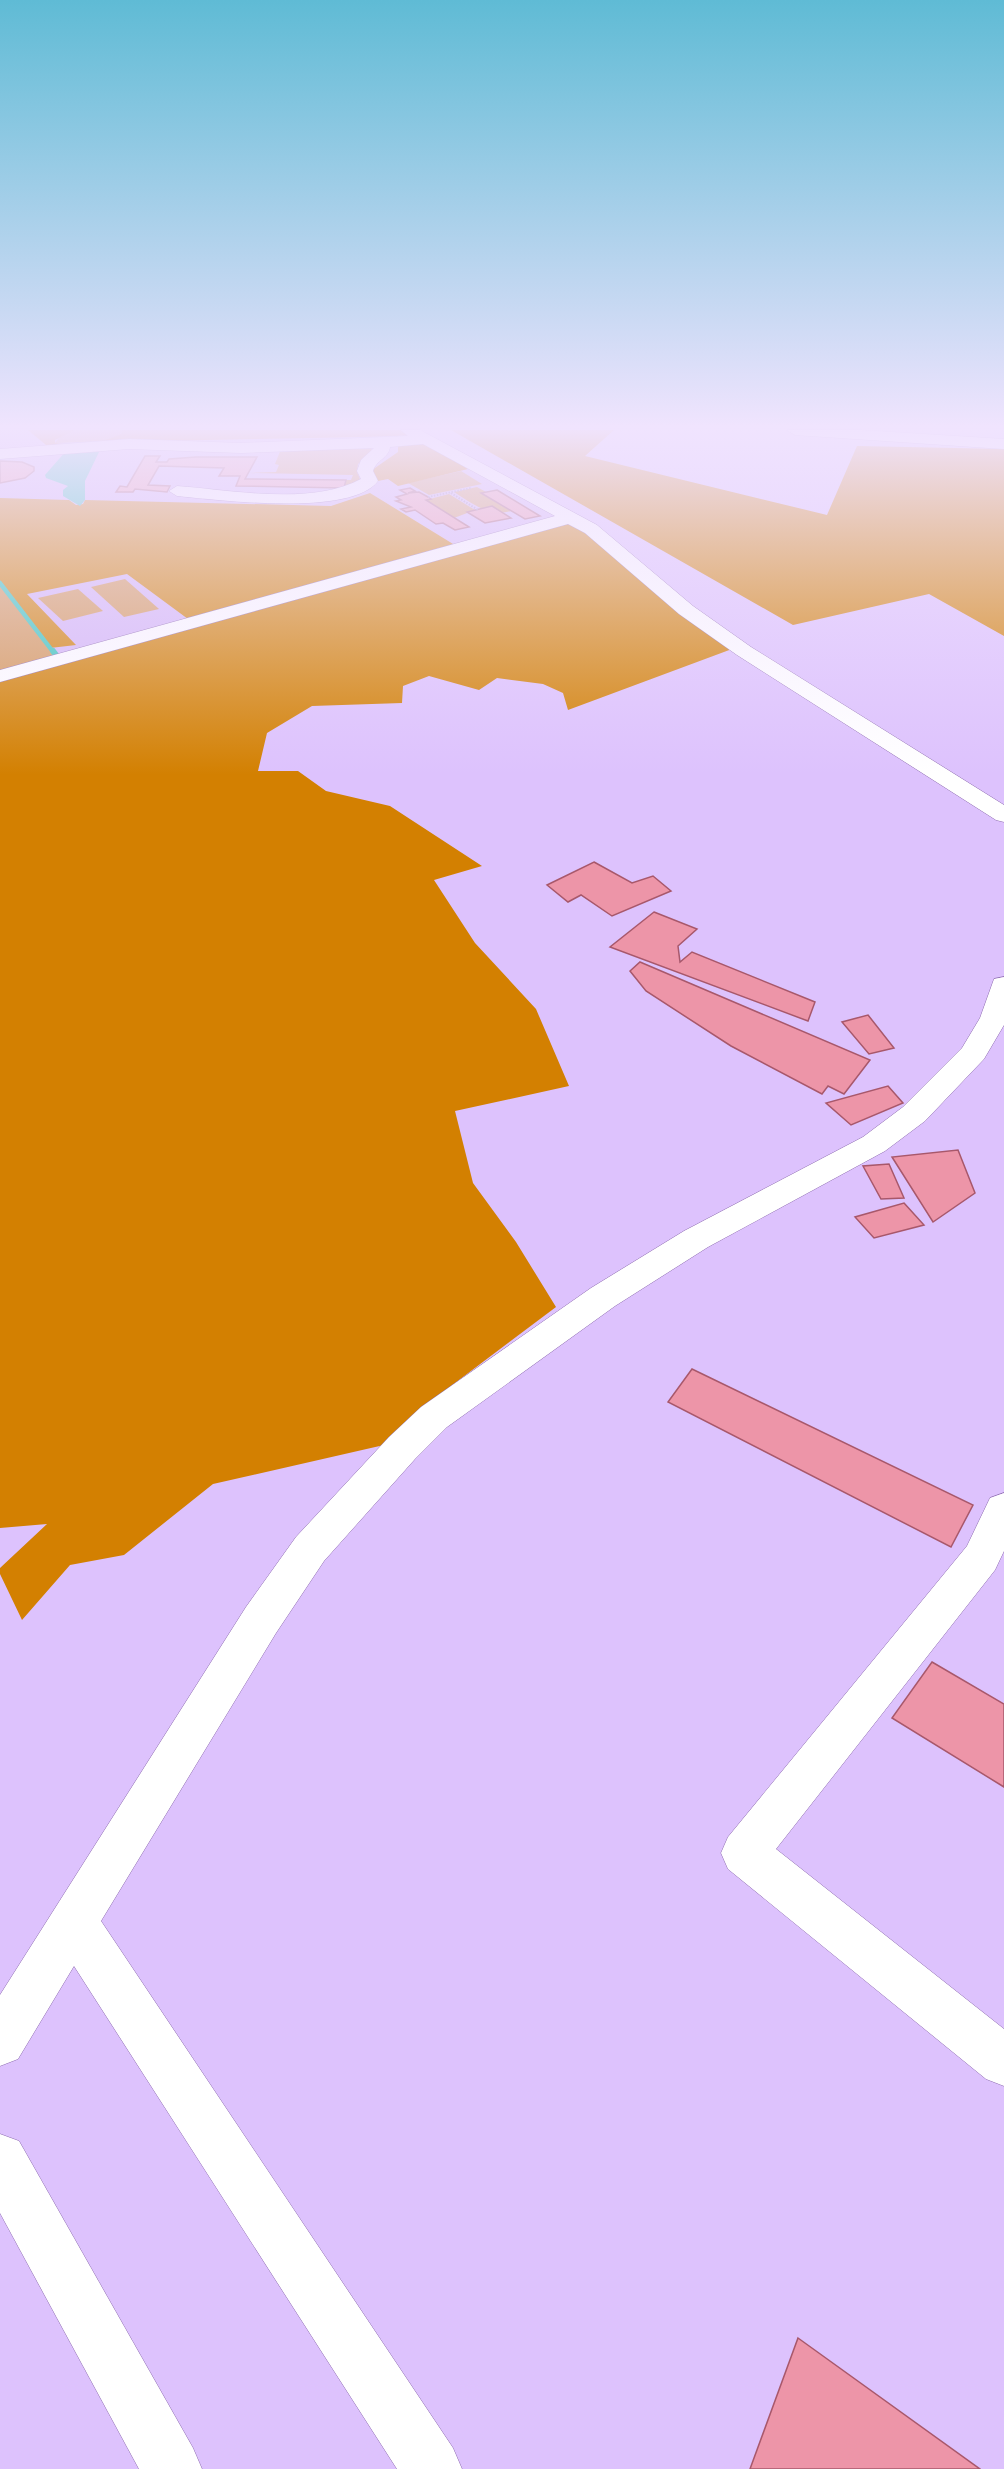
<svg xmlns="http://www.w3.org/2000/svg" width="1004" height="2469" viewBox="0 0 1004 2469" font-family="Helvetica,sans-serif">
<rect width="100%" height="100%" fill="#ddc2fd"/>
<polygon fill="#d4b6f6" points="0,430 413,430 570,521 0,674"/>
<g fill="#d59755">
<polygon points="75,430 122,430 122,433 107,441 55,443 61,435"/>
<polygon points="371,446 372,452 358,464 357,472 362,484 342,491 346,480 351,480 353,475 249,473 276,472 279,465 275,464 281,449"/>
<polygon points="461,471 482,484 429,495 408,483"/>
<path d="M477,487L486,492L482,494L511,511C489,517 471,503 454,492Z"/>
<polygon points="449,494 475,510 454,518 426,500"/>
<polygon points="125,579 159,609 124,617 91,587"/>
<polygon points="0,583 50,648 58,657 0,674"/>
<polygon points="78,589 103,611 63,621 38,598"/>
</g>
<g fill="#d38001">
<path d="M28,430H75L55,440V443C78,446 103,444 122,433V430H410L421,435C300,440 178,438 56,446L46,445Z"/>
<polygon points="451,430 614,430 585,456 827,515 857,446 1004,449 1004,636 929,594 793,625"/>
<polygon points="424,443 468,469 398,486 388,479 378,481 372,470 398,452 398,444"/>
<polygon points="370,493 458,547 188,619 127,574 27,594 76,645 50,648 0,583 0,498 69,500 76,505 83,504 85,500 331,506"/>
<polygon points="572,522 732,649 568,710 563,693 543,684 497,678 479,690 429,676 403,686 402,703 312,706 267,733 258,771 298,771 326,791 390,806 482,866 434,880 475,943 536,1009 569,1086 455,1111 473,1183 516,1242 556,1307 451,1386 384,1445 213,1484 124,1555 70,1565 22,1620 0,1574 0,1568 47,1524 0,1528 0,679"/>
</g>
<polygon fill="#32c5b8" points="100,450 85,481 85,500 80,506 63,496 63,490 68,486 46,478 45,475 66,451"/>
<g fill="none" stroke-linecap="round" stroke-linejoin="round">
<polyline stroke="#32c5b8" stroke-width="4.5" points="0,583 54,653"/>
<polyline stroke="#32c5b8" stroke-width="6" points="53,651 59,659"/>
</g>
<g fill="#ed95a8" stroke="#a8586b" stroke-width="1.5">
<polygon points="145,456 160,456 156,462 167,462 169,459 196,457 257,457 245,479 346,480 344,488 236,486 240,476 219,476 224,468 159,466 148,485 170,486 167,492 135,489 133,492 116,492 120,486 127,487"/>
<polygon points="0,461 22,462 34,467 34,471 25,478 0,483"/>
<polygon points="410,488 415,491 408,493 419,492 428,497 431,499 426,500 469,527 455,530 443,523 436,524 415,510 406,512 401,509 411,507 396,501 401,500 396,497 407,494 400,490"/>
<polygon points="497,490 540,516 525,519 481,493"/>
<polygon points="492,506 511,518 485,523 467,512"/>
<polygon points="594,862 632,883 653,876 671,891 612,916 581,895 568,902 547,885"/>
<polygon points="654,912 697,929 678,946 680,962 692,952 815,1002 808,1021 610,947"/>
<polygon points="640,962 870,1060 844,1094 828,1086 822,1094 731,1046 646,991 630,971"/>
<polygon points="868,1015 894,1048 869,1054 842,1022"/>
<polygon points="888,1086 903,1103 851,1125 826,1103"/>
<polygon points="958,1150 975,1193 933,1222 892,1157"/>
<polygon points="889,1164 904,1198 881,1199 863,1166"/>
<polygon points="904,1203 924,1225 874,1238 855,1217"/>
<polygon points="692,1369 973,1505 951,1547 668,1402"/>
<polygon points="932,1662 1004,1704 1004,1787 892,1718"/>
<polygon points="798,2338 980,2469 750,2469"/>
</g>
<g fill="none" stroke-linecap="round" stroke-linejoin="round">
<defs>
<g id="minor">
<path d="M401,430H420L597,525L693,606L751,647L1004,805V822L996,820L737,655L679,614L585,533L568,524L0,682V670L555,516L423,444L390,447C389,458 376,460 373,471L378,481C351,517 219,500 177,496L169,491L177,486C232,490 311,506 361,479L357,471L361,460L374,448L241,453L129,449L0,459V449L129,439L241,443L408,436Z"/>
<polygon points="787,430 860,430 1004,439 1004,449 795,435"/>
<polygon points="1004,977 1004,1025 984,1059 925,1121 885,1151 708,1247 615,1306 447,1427 415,1459 324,1561 276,1633 101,1921 453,2448 462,2469 397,2469 74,1966 18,2059 0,2066 0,1995 246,1607 296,1537 389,1437 421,1407 591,1288 684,1231 863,1137 903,1107 962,1048 980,1018 994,979"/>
<polygon points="1004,1493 1004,1551 995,1570 776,1849 1004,2029 1004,2086 986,2079 728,1869 721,1853 728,1837 967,1546 990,1498"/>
<polygon points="0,2134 19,2141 193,2448 202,2469 139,2469 0,2213"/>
</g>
</defs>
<use href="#minor" stroke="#8c6bae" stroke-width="1"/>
<g stroke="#9f89b9" stroke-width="2" stroke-dasharray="1.5 1.5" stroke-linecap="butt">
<polyline points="451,493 478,510"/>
<polyline points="428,497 471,488"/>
</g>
<use href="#minor" fill="#fff" fill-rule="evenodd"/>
</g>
<linearGradient id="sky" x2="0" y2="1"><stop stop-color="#5fbbd5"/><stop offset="0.55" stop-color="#f0e4fe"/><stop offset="1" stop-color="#f0e4fe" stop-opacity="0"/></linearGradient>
<rect width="1004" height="775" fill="url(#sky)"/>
</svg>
